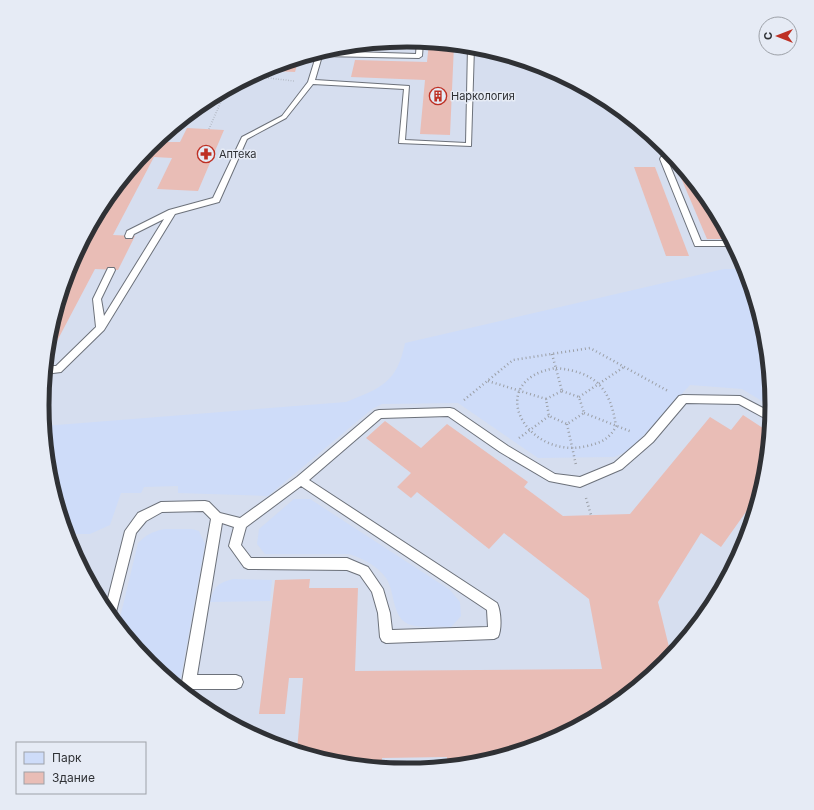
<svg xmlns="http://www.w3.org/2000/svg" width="814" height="810" viewBox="0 0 814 810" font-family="Inter,sans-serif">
<rect width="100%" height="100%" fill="#e6ebf5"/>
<circle fill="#d6deef" cx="407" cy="405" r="364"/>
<g fill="#cedcf9">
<path d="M724,269H745L765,334L772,407L742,389L690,385L630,450L614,457L538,458L458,403L382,404L372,409L268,496L178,493V486L144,487L141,493H121L110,525L90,534H67L49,476L44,426L346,402C381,388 397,383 405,343Z"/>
<path d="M294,499H310L450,590L460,602L461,616L451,627C440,626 422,628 411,625C391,619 396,593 386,578C378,566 362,558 349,554H265L257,544L259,529Z"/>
<path d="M165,529H192L199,531L205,544L179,688L149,663L118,626L138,543C146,535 153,531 165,529Z"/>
<path d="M233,579L272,580L270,601L210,602C214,586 218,583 233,579Z"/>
</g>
<g fill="#e9bdb6">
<polygon points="429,42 454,45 450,135 420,134 425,80 351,77 355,60 427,62"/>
<polygon points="299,58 295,72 273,71 275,65"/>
<polygon points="187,128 224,130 198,191 157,189 172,158 154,157 113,235 135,236 118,270 95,269 46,362 49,334 70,265 104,202 149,147 167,132 162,142 180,142"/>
<polygon points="676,166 681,166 711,202 730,239 707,239"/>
<polygon points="634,167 655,167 689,256 666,256"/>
<polygon points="743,415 766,430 769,433 765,476 756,505 753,502 721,547 701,533 658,602 670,651 675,651 665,663 610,709 546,742 478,763 447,766 447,757 382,758 382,767 336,763 297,751 303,678 289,678 285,714 259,714 275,580 310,579 309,588 358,588 355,671 602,669 589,599 504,533 489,549 417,492 411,498 397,487 411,473 366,438 385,421 421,448 447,424 528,482 524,487 563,516 630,514 710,417 731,430"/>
</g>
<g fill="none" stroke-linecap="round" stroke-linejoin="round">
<defs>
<g id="lane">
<polygon points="417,41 423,42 422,56 419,58 322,56 315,80 409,86 405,140 466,143 468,46 474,47 471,146 399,143 404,89 313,84 286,118 247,139 219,202 175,214 104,330 61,372 45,374 46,366 56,366 96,327 93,299 108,268 114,268 115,270 101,299 104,316 164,219 134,234 132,238 126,238 125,236 127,231 169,210 213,198 242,137 282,116 308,82 317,53 322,51 416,54"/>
<polygon points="661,157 673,157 676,161 668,161 701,241 731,241 734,246 695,246 660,159"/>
<path d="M683,395L740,396L771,412L770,421L739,404L686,403L653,442L622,469L580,487L549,481L500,452L448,416L381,418L309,480L497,603C501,611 502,629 498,637L494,639L386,643L382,641L380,637L378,613L372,592L360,575L347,570L248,569L244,567L229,546L234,527L222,523L197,675H236L241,677L243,682L241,687L236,689H189L184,687L182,682L211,519L203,511L162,512L146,521L136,533L114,620L105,610L125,531L138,513L161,502L205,501L209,502L220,513L240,518L297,477L375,411L379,410L450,408L454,409L508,446L555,474L580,477L614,463L645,436L679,396ZM301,486L487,610L488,627L392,630L390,613L383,589L368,567L347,558H251L241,545L246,527Z"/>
</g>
</defs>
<use href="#lane" stroke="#6c717a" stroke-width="2"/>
<g stroke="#9b9fa6" stroke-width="1.5" stroke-dasharray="0.5 2" stroke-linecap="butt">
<polyline points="251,76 294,81"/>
<polyline points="209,129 226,90"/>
</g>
<g stroke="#9b9fa6" stroke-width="2.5" stroke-dasharray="1 3" stroke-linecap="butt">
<polyline points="552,354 562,391"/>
<path d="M556,368C595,372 610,387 616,426C610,439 600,443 587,446C526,461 482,380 556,368Z"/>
<polyline points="488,381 546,399"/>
<polygon points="562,391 579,397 584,413 567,424 549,416 546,399"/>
<polyline points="579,397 624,367"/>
<polyline points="464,400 513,360 590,348 668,391"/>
<polyline points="584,413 632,432"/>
<polyline points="567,424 576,465"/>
<polyline points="519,438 549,416"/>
<polyline points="586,498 591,515"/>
</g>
<use href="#lane" fill="#fff" fill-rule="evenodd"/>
</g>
<defs>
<symbol id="building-ring" viewBox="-11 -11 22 22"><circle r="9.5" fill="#e6ebf5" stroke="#be3024" stroke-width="1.5"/><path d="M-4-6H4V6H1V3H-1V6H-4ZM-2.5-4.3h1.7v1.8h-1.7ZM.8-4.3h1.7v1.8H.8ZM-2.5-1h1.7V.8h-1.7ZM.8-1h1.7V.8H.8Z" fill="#be3024"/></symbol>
<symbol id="pharmacy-ring" viewBox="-11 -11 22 22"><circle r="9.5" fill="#e6ebf5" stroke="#be3024" stroke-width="1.5"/><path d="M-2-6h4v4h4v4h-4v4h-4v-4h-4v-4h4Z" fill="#be3024"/></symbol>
</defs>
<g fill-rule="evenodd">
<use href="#building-ring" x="428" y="86" width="20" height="20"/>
<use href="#pharmacy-ring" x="196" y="144" width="20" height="20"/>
</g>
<g text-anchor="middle" stroke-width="3" stroke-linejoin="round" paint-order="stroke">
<g font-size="11" fill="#2f3135" stroke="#e6ebf5" text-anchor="start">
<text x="451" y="100">Наркология</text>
<text x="219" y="158">Аптека</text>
</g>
</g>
<path d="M0 0H814V810H0ZM49 405a358 358 0 1 1 716 0a358 358 0 1 1-716 0Z" fill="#e6ebf5" fill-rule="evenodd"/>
<path fill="none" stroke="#2f3135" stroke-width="5" d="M49 405a358 358 0 1 1 716 0a358 358 0 1 1-716 0Z"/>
<rect x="16" y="742" width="130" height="52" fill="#e6ebf5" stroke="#9da1a8"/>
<rect x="24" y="752" width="20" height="12" fill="#cedcf9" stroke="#9da1a8"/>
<text x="52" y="762" font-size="12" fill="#2f3135">Парк</text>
<rect x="24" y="772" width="20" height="12" fill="#e9bdb6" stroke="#9da1a8"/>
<text x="52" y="782" font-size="12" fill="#2f3135">Здание</text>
<g transform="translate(778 36) rotate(270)"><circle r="19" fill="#e6ebf5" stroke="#9da1a8"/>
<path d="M0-3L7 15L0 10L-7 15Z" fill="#be3024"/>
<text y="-6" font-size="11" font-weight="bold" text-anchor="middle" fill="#2f3135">С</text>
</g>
</svg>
